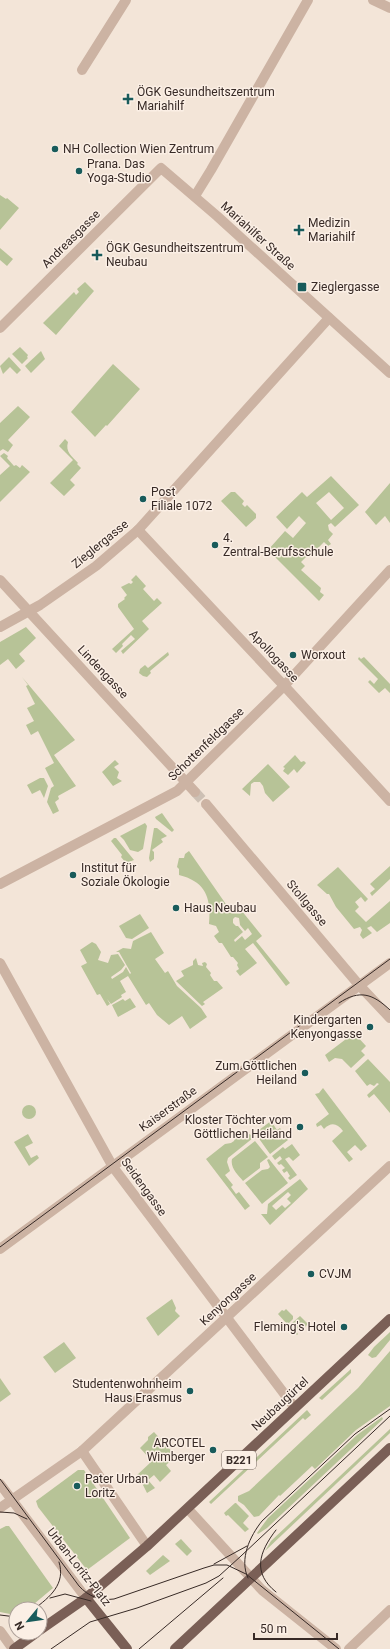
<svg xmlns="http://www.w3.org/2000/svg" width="390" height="1649" viewBox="0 0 390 1649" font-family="Roboto,sans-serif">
<rect width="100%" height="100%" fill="#f3e5d8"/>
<g fill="#b7c397" fill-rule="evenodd">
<polygon points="0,195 6,199 7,198 19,208 0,230"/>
<polygon points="0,248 13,259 7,266 0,260"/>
<polygon points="85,282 94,291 56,335 43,323 74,292 76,295 79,292 77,289"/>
<polygon points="20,347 28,355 27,357 28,358 22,364 12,354"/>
<polygon points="41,351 45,359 31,373 25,366"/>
<polygon points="9,357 21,370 17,374 10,367 3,374 0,366"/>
<polygon points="113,364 140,389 107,426 106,425 95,437 71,412"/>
<polygon points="18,406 30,417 8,440 13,445 8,452 3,449 0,451 0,423"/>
<path d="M65,439L68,442C65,452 72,456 78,463L77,464L81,468L70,480L75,485L64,496L50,483L73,460L59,446Z"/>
<polygon points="4,453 8,456 7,458 14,466 16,465 20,468 22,465 30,472 0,502 0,475 10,466 0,456"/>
<path d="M331,476L359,505L335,527L331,523L328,525L329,530L333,534L328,540L331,544L328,546L324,542L310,556L308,555L301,562L305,566L301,570L321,588L320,592L324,595L319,601L268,550L285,531L293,538L306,523L299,516L287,529L276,517L302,492L307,497ZM329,492L344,508L331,520L316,503Z"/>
<polygon points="390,483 390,523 385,516 376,525 365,512"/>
<polygon points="231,492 235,492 244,501 242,504 245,507 247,505 256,514 256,518 246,527 221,501"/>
<polygon points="136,575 146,586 143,589 154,601 157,598 162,603 142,621 149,629 123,654 121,651 135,639 131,635 122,644 123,646 116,653 112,649 134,629 118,607 118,604 125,599 124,598 127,595 121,587 129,583 131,584 133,582 131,580"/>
<polygon points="26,627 36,638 19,654 25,661 16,669 8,659 0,665 0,642"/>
<polygon points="168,652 169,655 150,671 151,673 147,677 143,676 139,673 140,669 145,665 148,668"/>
<polygon points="359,657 361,659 364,657 390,684 390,693 385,688 379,693 368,682 370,680 374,684 378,679 358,659"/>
<polygon points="22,677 75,740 54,755 76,786 58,796 59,799 55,802 59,811 53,814 47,802 51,788 54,786 45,768 54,763 38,731 31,735 26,725 34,721 27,708 35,704 26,686 28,685"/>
<polygon points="295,755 301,762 304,761 306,763 297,773 294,769 288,775 283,771 285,768 283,767"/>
<polygon points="115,760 119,764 114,767 119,772 117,778 122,781 113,786 102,772"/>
<polygon points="268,764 290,787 273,802 265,793 263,786 260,782 254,782 251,784 250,796 242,789"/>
<polygon points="40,778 44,778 48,786 44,798 40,790 32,794 27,785"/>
<polygon points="162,813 174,830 172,832 156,819 155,817"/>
<polygon points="145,823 147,826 143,849 138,852 130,850 124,840 120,836"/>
<polygon points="154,828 157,828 167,836 161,839 163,842 152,850 154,852 154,859 150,862 149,858"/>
<polygon points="114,838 116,838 134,860 126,863 121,857 122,855 111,841"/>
<path d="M189,851L230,910L237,905L262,936L256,941L290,983L286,986L253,943L245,949L257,963L240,976L236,971L239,969L237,965L238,963L233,957H231L222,943H219L214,936L219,932L216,926L209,924C211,899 207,882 179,875V869L177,867L179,858H184L185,854ZM235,917L239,918L240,925L245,931L248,928L252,934L245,940L242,936L235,942L234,940L243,932L238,926H236L233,923V919Z"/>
<polygon points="390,866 390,879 372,896 370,893 375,889 370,884"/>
<polygon points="338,867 368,899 365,902 361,897 355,902 359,907 355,911 366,922 390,901 390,923 377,932 371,926 367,928 372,933 363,939 360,935 362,930 360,927 354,929 336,907 329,894 327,894 317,885"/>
<polygon points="140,914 149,928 132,939 126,938 119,926"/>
<polygon points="151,932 164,953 155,959 165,973 168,971 177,986 201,1008 207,1017 190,1029 182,1016 169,1025 157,1015 149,1003 146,1005 128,976 120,981 126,992 121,995 122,997 111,1004 107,999 110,1004 107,1006 100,994 97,995 81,966 87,963 80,950 92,942 96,944 101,952 98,960 108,963 111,955 118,954 125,965 121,970 111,977 112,979 123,972 126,967 130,974 131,973 119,952 116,952 123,948 131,949 133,941"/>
<polygon points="196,958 198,965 203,966 202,963 205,962 207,964 206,967 211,973 210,975 214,981 217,981 223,988 203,1002 205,1004 202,1006 176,981 184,976 181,971 193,965 193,961"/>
<polygon points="130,998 136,1007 118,1017 112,1005 123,999 125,1001"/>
<polygon points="354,1033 366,1046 361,1051 365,1055 351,1068 342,1059 335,1058 329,1062 325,1055"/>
<polygon points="368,1059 390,1082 390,1113 374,1094 369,1098 367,1095 379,1084 377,1083 374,1086 370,1084 367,1086 355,1071"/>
<path d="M323,1088L367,1146L361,1151L355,1145L347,1152L353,1159L349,1162L332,1141L343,1131C337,1123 331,1122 324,1129L321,1125L317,1127L316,1124L329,1114L315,1094L319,1093Z"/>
<circle cx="29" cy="1112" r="7"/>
<polygon points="271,1121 277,1130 280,1128 288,1140 270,1154 255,1133"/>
<polygon points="242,1131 245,1137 250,1134 253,1138 228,1158 227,1162 230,1171 225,1175 233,1185 231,1187 236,1194 239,1192 250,1206 245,1210 206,1159 225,1144 231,1143 234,1141 236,1136"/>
<polygon points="28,1134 33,1143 25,1147 31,1158 37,1155 39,1158 29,1166 14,1142"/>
<path d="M255,1141L268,1157L260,1163V1168L243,1181C238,1175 230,1168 232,1159Z"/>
<polygon points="292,1144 300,1155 293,1161 289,1157 285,1159 297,1175 290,1180 288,1178 290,1176 287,1171 284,1173 282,1170 285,1168 281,1164 279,1165 277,1163 282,1159 280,1156 275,1160 272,1156 283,1147 285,1149"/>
<polygon points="269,1159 288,1183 262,1204 245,1183 262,1170 268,1169 270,1167 267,1160"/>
<path d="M300,1179L308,1189L270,1225L261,1214H267L268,1204ZM288,1192L291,1195L287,1199L291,1203L285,1208L282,1205L276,1210L272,1206Z"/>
<polygon points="172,1299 176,1308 175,1311 180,1316 158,1336 146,1318"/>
<polygon points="286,1309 293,1316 293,1319 289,1323 298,1334 297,1335 278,1314 282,1310 284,1311"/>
<polygon points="300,1316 308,1324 300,1332 292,1323"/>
<polygon points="390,1332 390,1340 376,1357 372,1358 368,1355 374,1347"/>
<polygon points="64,1342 76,1358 55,1373 43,1357"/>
<polygon points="390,1351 390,1406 356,1430 315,1469 312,1466 280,1496 279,1495 259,1516 254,1517 244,1505 238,1501 238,1496 249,1491 358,1388"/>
<polygon points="351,1369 351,1373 322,1400 319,1398"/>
<polygon points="0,1378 11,1394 0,1402"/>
<polygon points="307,1410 311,1415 305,1420 303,1418 211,1504 209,1502"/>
<polygon points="382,1417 383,1419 267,1528 258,1534 257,1533 268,1518 357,1435"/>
<polygon points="390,1429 390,1433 265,1551 271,1541"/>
<polygon points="154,1432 176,1456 166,1465 171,1471 160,1482 154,1475 148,1480 155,1488 147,1493 142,1483 141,1484 135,1477 152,1461 140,1448 148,1440 148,1437"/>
<polygon points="78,1470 84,1470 130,1538 87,1570 38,1507 36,1501"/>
<polygon points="235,1503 236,1503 249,1516 243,1523 249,1529 245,1532 228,1515 226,1516 224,1513"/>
<polygon points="6,1526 9,1526 53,1588 28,1609 16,1609 16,1613 10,1614 0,1612 0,1529"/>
<polygon points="181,1539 192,1551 187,1556 175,1544"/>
<polygon points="163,1555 170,1561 150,1575 146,1571"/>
</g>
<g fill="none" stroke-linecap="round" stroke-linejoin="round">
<polyline stroke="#cdc0b4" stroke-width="10" stroke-dasharray="10 5" stroke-linecap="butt" points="195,792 206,804"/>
<g stroke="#ccb3a3" stroke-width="10">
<polyline points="373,0 390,8"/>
<polyline points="82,70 126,0"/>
<polyline points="195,196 211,170 308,0"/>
<polyline points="0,328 161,168 217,216 390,373"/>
<polyline points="138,530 289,691 390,801"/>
<polyline points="0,580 195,792"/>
<polyline points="0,627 40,605 96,566 138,530 329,318"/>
<polyline points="206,804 359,985 390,1018"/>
<polyline points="0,884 177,791 284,686 390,570"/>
<polyline points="0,963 113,1167 295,1408"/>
<polyline points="0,1249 390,963"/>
<polyline points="82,1451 147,1546"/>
<polyline points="0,1484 86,1598"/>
<polyline points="0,1508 82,1451 390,1166"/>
<polyline points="188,1509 262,1590 336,1649"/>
<polyline points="0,1631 13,1649"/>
<polyline points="349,1649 390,1610"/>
</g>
<g stroke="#7a5f56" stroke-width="10">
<polyline points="86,1598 127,1649"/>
<polyline points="40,1630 86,1598 147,1546 390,1319"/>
<polyline points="14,1649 36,1633"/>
<polyline points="175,1649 390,1448"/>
</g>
<g stroke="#372a26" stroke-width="1">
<path d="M339,1003C360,989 373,994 390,1010"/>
<polyline points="0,1247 390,959"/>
<path d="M0,1479L79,1586C88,1596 100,1601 114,1599L204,1568L214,1565H227L246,1574L339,1649"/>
<polyline points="0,1512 14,1513 27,1519"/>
<path d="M276,1530C259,1552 252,1573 276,1592"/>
<polyline points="214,1564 247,1546"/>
<path d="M248,1578C239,1559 250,1536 262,1521L355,1434L390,1409"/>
<polyline points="50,1598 65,1594 91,1601"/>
<path d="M34,1609C50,1597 66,1584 59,1562"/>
<polyline points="0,1615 16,1617"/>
<polyline points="51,1649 90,1622 137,1608 206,1583 219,1576 241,1556 390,1416"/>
<polyline points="139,1649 223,1578"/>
</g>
</g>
<g fill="#185b5b" stroke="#fbefe5" stroke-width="1.5">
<path d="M126 93h4v4h4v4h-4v4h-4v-4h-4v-4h4z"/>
<circle cx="55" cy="149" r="4"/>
<circle cx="79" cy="171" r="4"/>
<path d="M297 224h4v4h4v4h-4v4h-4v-4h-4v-4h4z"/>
<path d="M95 249h4v4h4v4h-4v4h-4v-4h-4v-4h4z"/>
<rect x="297" y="282" width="10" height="10" rx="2"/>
<circle cx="143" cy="499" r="4"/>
<circle cx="215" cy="545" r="4"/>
<circle cx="293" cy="655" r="4"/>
<circle cx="73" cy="875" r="4"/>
<circle cx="176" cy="908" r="4"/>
<circle cx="370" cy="1027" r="4"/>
<circle cx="305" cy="1073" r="4"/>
<circle cx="300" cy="1127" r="4"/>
<circle cx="311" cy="1274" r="4"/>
<circle cx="344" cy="1327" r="4"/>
<circle cx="190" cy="1391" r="4"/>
<circle cx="213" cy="1450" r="4"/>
<circle cx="77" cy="1486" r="4"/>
</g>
<g text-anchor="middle" stroke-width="3" stroke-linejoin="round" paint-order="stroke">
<rect fill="#fbefe5" stroke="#72655f" stroke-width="1" x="222" y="1451" width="34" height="18" rx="3"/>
<g font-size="11" font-weight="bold" fill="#372a26">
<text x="239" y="1464">B221</text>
</g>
<g font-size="12" fill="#372a26" stroke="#fbefe5" text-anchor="start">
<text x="137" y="96">ÖGK Gesundheitszentrum<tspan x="137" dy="14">Mariahilf</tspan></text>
<text x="63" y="153">NH Collection Wien Zentrum</text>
<text x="87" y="168">Prana. Das<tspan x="87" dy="14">Yoga-Studio</tspan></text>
<text x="308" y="227">Medizin<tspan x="308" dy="14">Mariahilf</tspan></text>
<text x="106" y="252">ÖGK Gesundheitszentrum<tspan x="106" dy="14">Neubau</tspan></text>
<text x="311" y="291">Zieglergasse</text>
<text x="151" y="496">Post<tspan x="151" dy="14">Filiale 1072</tspan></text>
<text x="223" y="542">4.<tspan x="223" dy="14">Zentral-Berufsschule</tspan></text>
<text x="301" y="659">Worxout</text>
<text x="81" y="872">Institut für<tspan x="81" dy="14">Soziale Ökologie</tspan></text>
<text x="184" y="912">Haus Neubau</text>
<text x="362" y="1024" text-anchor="end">Kindergarten<tspan x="362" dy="14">Kenyongasse</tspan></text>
<text x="297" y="1070" text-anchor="end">Zum Göttlichen<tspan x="297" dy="14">Heiland</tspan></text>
<text x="292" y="1124" text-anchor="end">Kloster Töchter vom<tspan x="292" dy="14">Göttlichen Heiland</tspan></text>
<text x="319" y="1278">CVJM</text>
<text x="336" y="1331" text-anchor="end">Fleming's Hotel</text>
<text x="182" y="1388" text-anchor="end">Studentenwohnheim<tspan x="182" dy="14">Haus Erasmus</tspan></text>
<text x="205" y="1447" text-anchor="end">ARCOTEL<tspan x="205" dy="14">Wimberger</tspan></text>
<text x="85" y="1483">Pater Urban<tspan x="85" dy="14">Loritz</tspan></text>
</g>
<g font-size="12" fill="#372a26" stroke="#fbefe5">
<text transform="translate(258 236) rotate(42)" y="4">Mariahilfer Straße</text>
<text transform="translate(71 239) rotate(-45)" y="4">Andreasgasse</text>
<text transform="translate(100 544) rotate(-39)" y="4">Zieglergasse</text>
<text transform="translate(274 656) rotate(47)" y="4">Apollogasse</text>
<text transform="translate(103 672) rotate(47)" y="4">Lindengasse</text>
<text transform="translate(206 744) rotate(-44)" y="4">Schottenfeldgasse</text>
<text transform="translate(307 903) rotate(50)" y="4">Stollgasse</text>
<text transform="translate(168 1109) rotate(-36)" y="4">Kaiserstraße</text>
<text transform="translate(144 1187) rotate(54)" y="4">Seidengasse</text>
<text transform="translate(228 1299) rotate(-43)" y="4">Kenyongasse</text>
<text transform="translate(280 1404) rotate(-43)" y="4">Neubaugürtel</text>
<text transform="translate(79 1567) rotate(52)" y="4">Urban-Loritz-Platz</text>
</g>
</g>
<g transform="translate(28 1621) rotate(241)"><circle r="19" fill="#fbefe5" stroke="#ada099"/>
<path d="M0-3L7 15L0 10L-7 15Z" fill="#185b5b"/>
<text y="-6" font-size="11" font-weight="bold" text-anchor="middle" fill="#372a26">N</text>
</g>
<path d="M254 1633v6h83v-6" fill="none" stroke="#372a26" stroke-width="2"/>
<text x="260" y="1633" font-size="12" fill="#372a26" stroke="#fbefe5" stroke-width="3" paint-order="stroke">50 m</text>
</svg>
